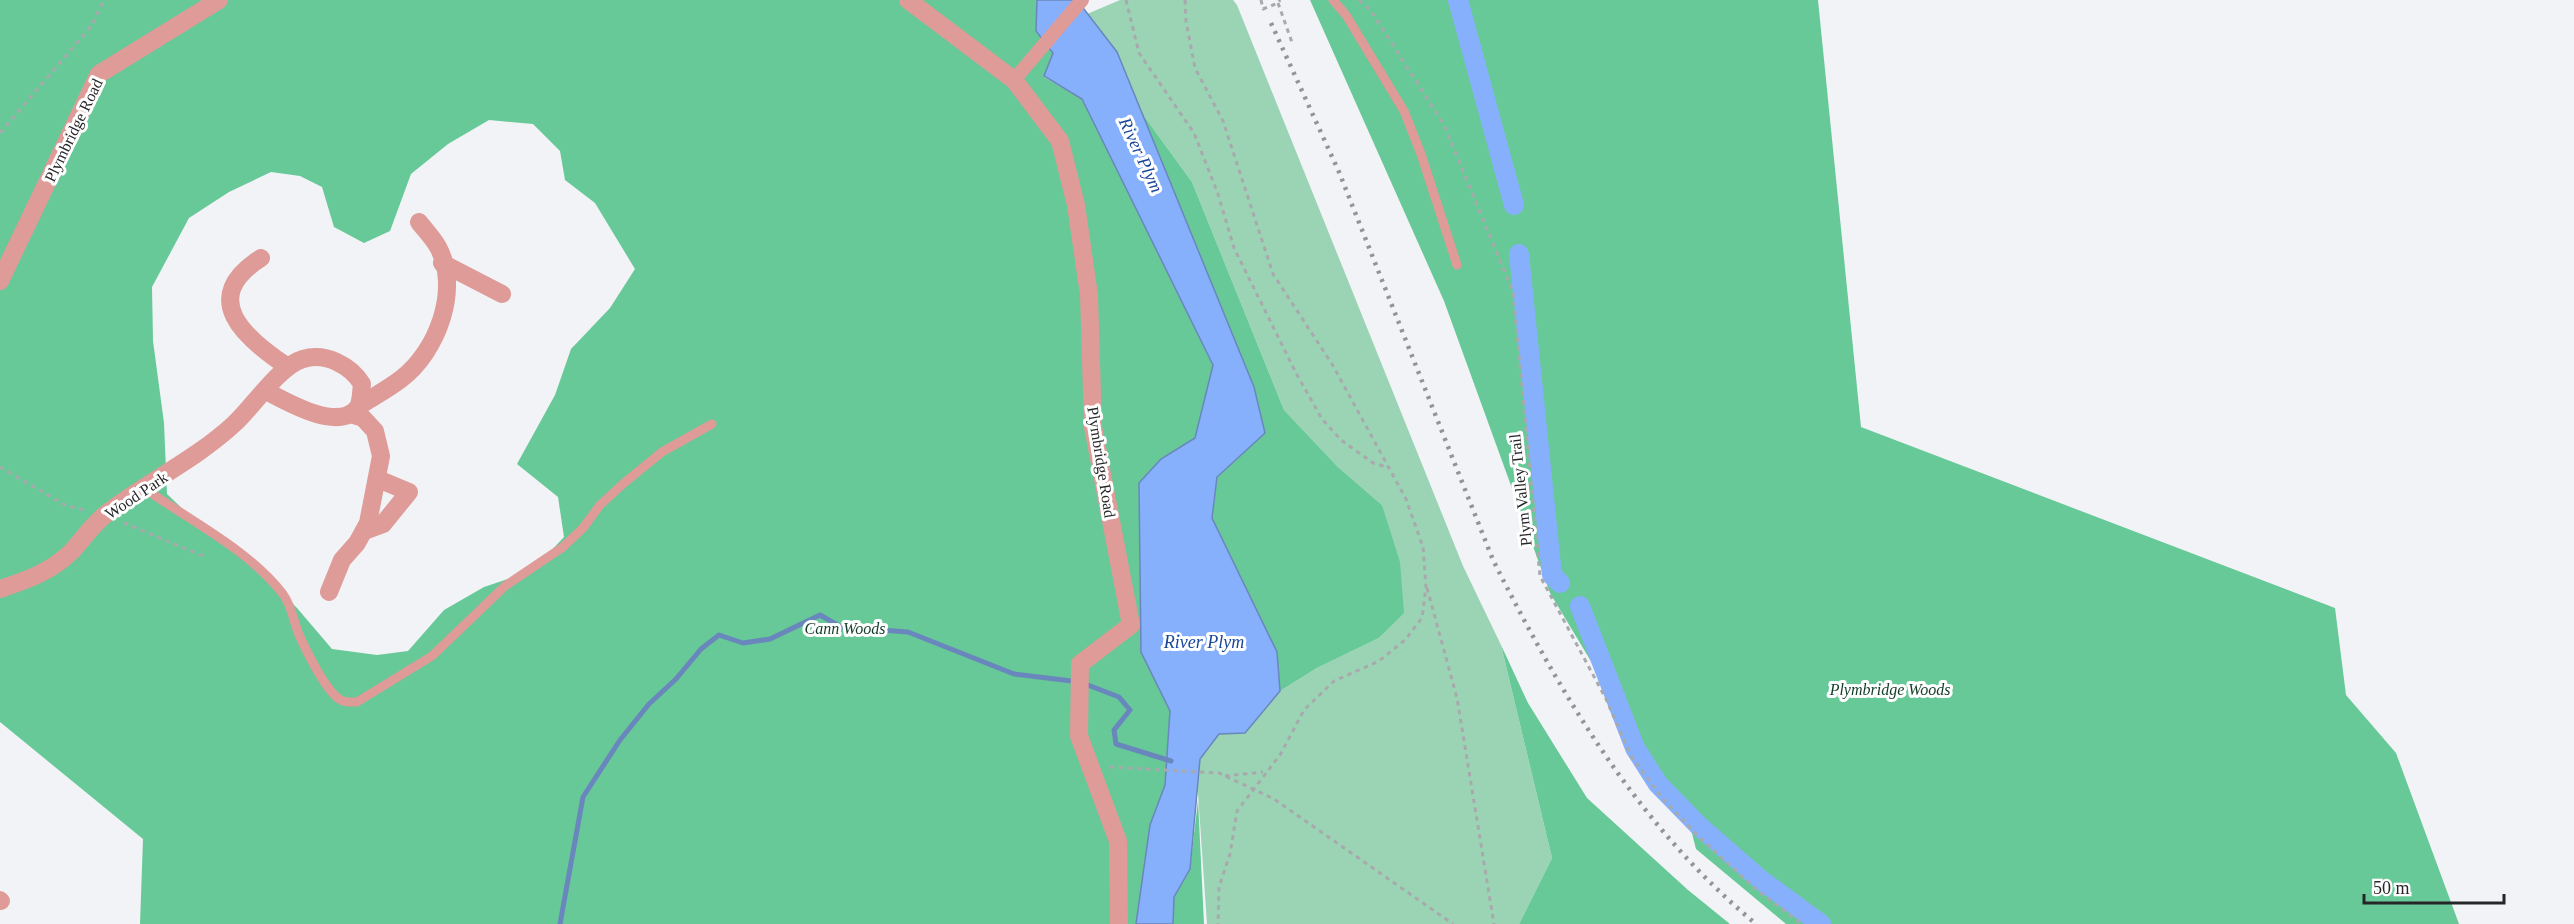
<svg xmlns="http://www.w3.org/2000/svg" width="2574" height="924" viewBox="0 0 2574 924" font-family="'Times New Roman',serif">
<rect width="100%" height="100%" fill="#f2f3f7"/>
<polygon fill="#9bd4b4" points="1120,0 1233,0 1237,5 1463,566 1501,645 1552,858 1519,924 1207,924 1197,779 1200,759 1219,734 1245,733 1280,691 1317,668 1379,638 1403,613 1382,505 1338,467 1284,410 1192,182 1141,112 1117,52 1087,14"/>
<g fill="#67c998" fill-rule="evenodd">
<path d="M0,0H1037L1036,31L1053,53L1044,77L1082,99L1213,365L1195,439L1161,459L1141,652L1170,711L1168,758L1165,785L1150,825L1136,924H140L143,839L0,722ZM489,120L533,124L560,151L565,180L595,203L635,269L610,308L571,349L555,395L517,464L558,497L564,537L532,571L484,587L444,610L408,651L377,655L332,649L297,608L258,569L208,533L167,494L164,423L153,341L152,287L189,218L229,192L271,172L300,176L322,187L334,227L364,243L390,231L411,174L448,144Z"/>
<polygon points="1310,0 1818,0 1861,427 2335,608 2346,695 2396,753 2459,924 1786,924 1696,849 1685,806 1637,738 1550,593 1444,301"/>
<polygon points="1141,112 1192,182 1284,410 1338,467 1382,505 1400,562 1404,613 1379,638 1317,668 1280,691 1277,652 1212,518 1217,477 1264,433 1254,387"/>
<polygon points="1501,645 1528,703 1587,798 1688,890 1730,924 1519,924 1552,858"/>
<polygon points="1198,800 1204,924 1173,924 1174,897 1190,869"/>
</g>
<polygon fill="#86b0fc" stroke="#6987bc" stroke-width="1.5" points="1037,0 1077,0 1117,52 1254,387 1265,433 1217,477 1212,518 1277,652 1280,691 1245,733 1219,734 1200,759 1190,869 1174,897 1173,924 1136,924 1150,825 1165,785 1170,711 1141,652 1139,483 1161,459 1195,438 1213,365 1082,99 1044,76 1053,53 1036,31"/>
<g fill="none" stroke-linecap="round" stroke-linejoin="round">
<polyline stroke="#6987bc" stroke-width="5" points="560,924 583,797 620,740 649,704 676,679 701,649 719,635 743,643 770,639 820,615 841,627 908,632 1014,674 1080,682 1119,697 1130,710 1114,730 1116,744 1171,761"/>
<g stroke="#86b0fc" stroke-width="20">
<polyline points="1458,0 1514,205"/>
<polyline points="1519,254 1552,575 1560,583"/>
<polyline points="1580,606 1635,748 1658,784 1699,826 1761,880 1821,924"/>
</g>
<g stroke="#a8a9ac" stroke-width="3" stroke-dasharray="4.5 4.5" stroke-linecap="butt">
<polyline points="1126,0 1139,53 1194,133 1218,194 1234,248 1296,373 1322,419 1341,440 1373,463 1387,467"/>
<polyline points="1185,0 1186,21 1195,68 1223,121 1273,274 1332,364 1406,499 1423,547 1426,587 1422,618 1405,640 1379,661 1334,681 1304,710 1280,755 1237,811 1230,854 1219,887 1218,924"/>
<polyline points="1261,0 1263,9 1278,3 1280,0"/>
<polyline points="1359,0 1371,11 1444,125 1513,292 1540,576 1606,699 1631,756 1662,798 1699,837 1758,891 1802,924"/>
<polyline points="1278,3 1293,45"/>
<polyline points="0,133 92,25 104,0"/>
<polyline points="0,467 65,505 84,510"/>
<polyline points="124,523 203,556"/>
<polyline points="1427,588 1457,698 1494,924"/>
<polyline points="1110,767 1219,773 1274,799 1453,924"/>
<polyline points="1225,776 1263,772"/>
</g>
<g stroke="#de9b98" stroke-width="9">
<polyline points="1333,0 1346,15 1404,111 1421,154 1457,265"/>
<path d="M144,488C190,521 248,549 283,594C293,608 293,622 300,637C307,652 325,689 339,699C345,703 350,702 357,702L432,656L505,586L563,547L583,528L600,505L624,483L662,452L712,424"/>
</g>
<polyline stroke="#de9b98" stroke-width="14" points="1014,80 1082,0"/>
<g stroke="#de9b98" stroke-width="18">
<polyline points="908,0 1014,80 1060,141 1076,205 1089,295 1093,427 1131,625 1080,664 1079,736 1118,841 1119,924"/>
<path d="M261,258C198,298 244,338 288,367"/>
<polyline points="442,263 502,294"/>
<polyline points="0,281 99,74 219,0"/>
<path d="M359,406C373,397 388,389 401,379C437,352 461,289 438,247C433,238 425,230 419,222"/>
<polyline points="364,531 383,524 409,492 378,479"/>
<path d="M0,589C27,580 51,572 72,551C83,539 93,524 106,514C147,482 195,460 234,424C253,407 279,366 303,359C326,352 351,366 362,384C361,391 361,402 358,407C339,433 287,402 266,391"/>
<polyline points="329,592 342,560 357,543 368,523 381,456 375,431 363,418 350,414"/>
<polyline points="0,900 1,901"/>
</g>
<path stroke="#949498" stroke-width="4.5" stroke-dasharray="3 6" stroke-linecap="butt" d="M1271,23L1339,172L1493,560C1561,695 1638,826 1756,924"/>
</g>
<g text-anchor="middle" stroke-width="6" stroke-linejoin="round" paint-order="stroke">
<g font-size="16" fill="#262628" stroke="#fff">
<text transform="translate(73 130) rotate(-64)" y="6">Plymbridge Road</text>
<text transform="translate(1102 462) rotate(81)" y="6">Plymbridge Road</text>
<text transform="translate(1520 490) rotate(-96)" y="6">Plym Valley Trail</text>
<text transform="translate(136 495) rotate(-34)" y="6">Wood Park</text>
</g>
<g font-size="16" font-style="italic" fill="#123c28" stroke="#fff">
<text x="845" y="634">Cann Woods</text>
<text x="1890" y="695">Plymbridge Woods</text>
</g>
<g font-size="18" font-style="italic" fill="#19469b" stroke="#fff">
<text transform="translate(1141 155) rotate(65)" y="6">River Plym</text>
<text x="1204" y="648">River Plym</text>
</g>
</g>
<path d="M2364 894v9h140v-9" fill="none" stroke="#262628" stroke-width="3"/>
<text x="2373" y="894" font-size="18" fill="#262628" stroke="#ffffff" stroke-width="4.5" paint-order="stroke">50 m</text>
</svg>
